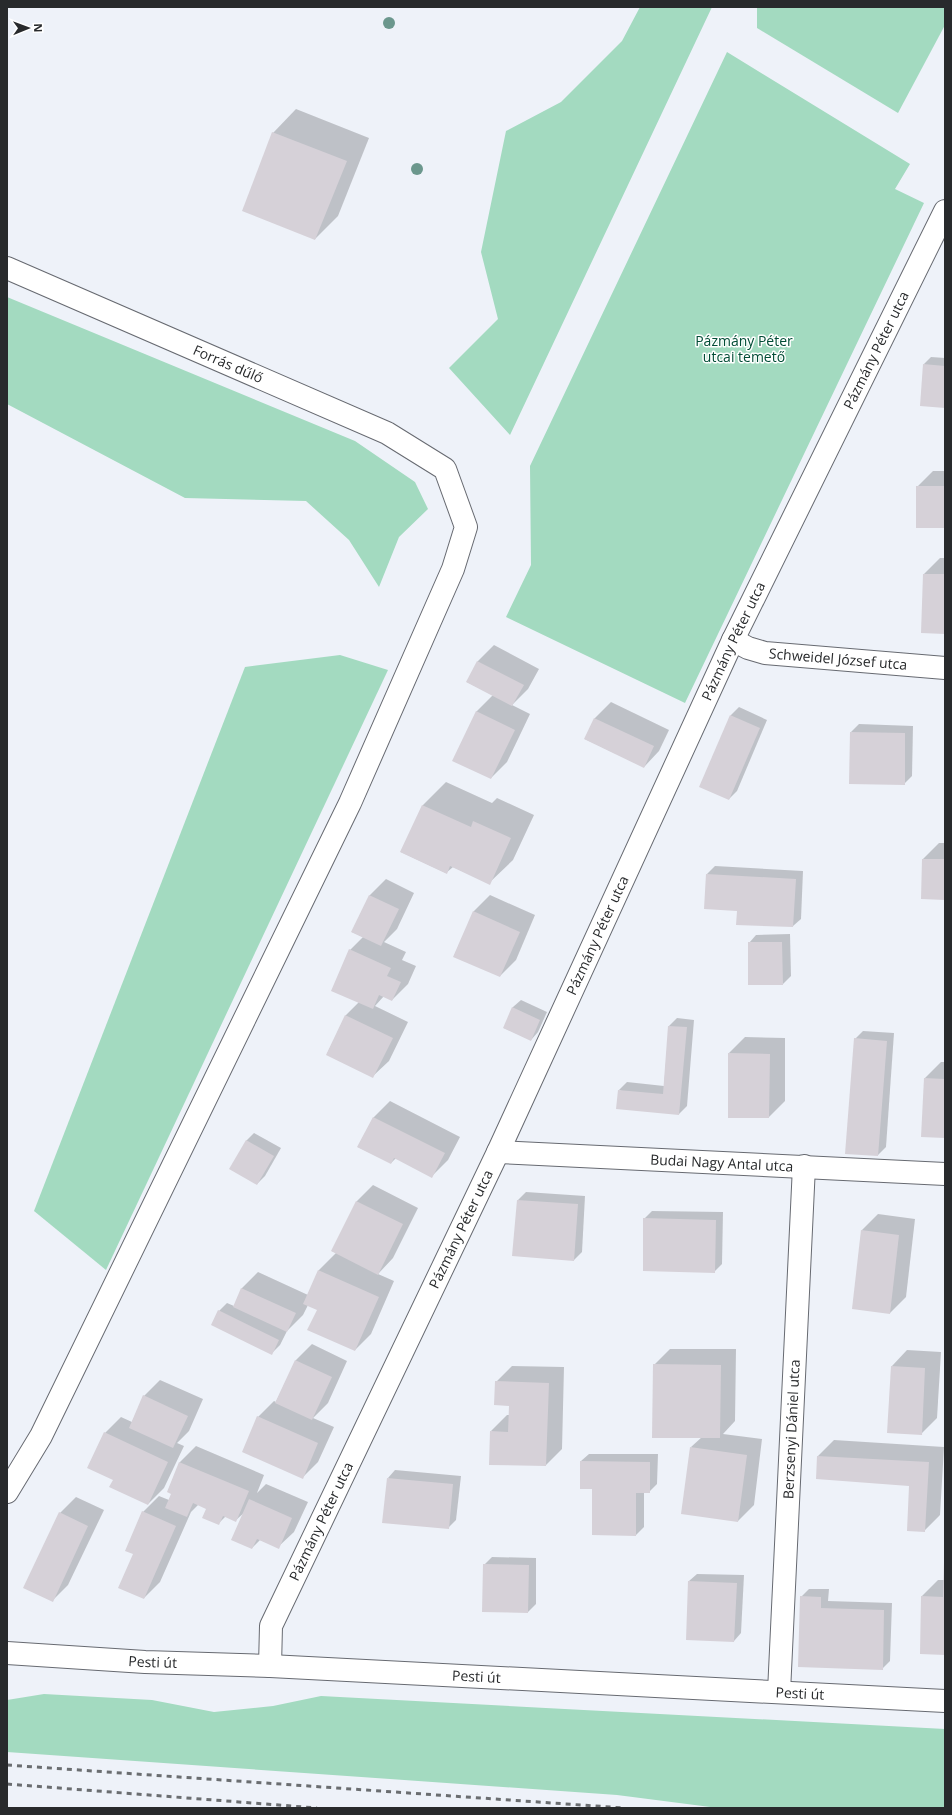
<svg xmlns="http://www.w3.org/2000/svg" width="952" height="1815" viewBox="0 0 952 1815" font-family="'Open Sans',sans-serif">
<rect width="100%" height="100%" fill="#eef2f9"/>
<g fill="#a3dac0">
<polygon points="640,7 712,7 510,435 449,368 498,319 481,252 506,131 561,102 622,41"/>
<polygon points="757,7 945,7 945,25 898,113 757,28"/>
<polygon points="727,52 910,164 895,189 924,203 685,703 506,617 531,565 530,466"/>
<polygon points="7,297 355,441 415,482 428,509 399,537 379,587 349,540 306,501 185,498 7,404"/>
<polygon points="340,655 388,670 106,1270 34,1211 245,667"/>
<polygon points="44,1694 152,1700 214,1712 273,1706 321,1696 945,1729 945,1808 718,1808 617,1795 7,1752 7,1700"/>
</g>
<g fill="#0003">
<polygon points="296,109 369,138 338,216 315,239 273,133"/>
<polygon points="931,357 945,358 945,407 924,364"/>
<polygon points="933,471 945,471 945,527 917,487"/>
<polygon points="940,558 945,558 945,633 922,632 924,574"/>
<polygon points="494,645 539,669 528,689 512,705 530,714 507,762 491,778 476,712 493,695 467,682 478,661"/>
<polygon points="611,702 669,730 659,751 644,767 585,739 595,718"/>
<polygon points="739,707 767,720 737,791 729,799 731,715"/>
<polygon points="859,724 913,726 912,776 904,784 851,732"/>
<polygon points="446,782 492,803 497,798 534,815 513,860 489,883 453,867 446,873 401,852 423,805"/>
<polygon points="939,843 945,843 945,899 923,859"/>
<polygon points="715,866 803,871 801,919 793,926 738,910 707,874"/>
<polygon points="386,879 414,893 397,929 384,942 406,952 402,960 416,966 408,984 392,1000 384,996 375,1006 408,1022 389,1061 373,1076 327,1054 346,1015 359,1002 350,950 363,937 352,932 370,895"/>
<polygon points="490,895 535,915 516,960 500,976 454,956 474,911"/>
<polygon points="790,934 791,976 783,984 749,943 756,935"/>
<polygon points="521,1000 547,1012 538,1032 531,1040 504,1028 513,1007"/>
<polygon points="677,1018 694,1020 687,1106 679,1114 619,1090 627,1082 664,1086 669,1026"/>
<polygon points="863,1031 894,1033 886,1147 878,1155 855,1039"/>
<polygon points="745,1037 785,1038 785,1101 769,1117 729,1053"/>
<polygon points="941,1062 945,1062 945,1137 925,1078"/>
<polygon points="390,1101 460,1137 448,1160 432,1176 396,1158 391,1163 358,1147 374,1117"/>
<polygon points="254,1133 281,1148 265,1176 257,1184 246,1141"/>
<polygon points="373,1185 418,1208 393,1258 378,1274 394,1281 371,1334 355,1350 318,1309 308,1305 303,1315 287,1331 280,1345 272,1353 219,1311 227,1303 234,1306 242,1288 258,1272 308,1295 319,1270 336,1253 332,1251 357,1201"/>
<polygon points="526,1192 585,1196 582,1252 574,1260 514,1255 518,1200"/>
<polygon points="652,1211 723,1212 722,1264 714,1272 644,1219"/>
<polygon points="878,1214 915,1219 906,1297 890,1313 862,1230"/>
<polygon points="312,1344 347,1361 328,1403 313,1418 334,1427 318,1462 302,1478 258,1417 274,1401 276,1402 296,1360"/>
<polygon points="670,1349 736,1349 735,1421 723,1434 762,1439 754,1505 738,1521 691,1447 702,1437 654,1365"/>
<polygon points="907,1350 941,1352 937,1418 921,1434 892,1366"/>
<polygon points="512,1366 564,1367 562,1449 546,1465 491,1431 507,1415 510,1415 510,1405 496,1382"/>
<polygon points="160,1380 203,1399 189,1431 177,1443 184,1446 164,1488 148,1504 114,1480 105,1433 121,1417 132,1422 144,1396"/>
<polygon points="834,1440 944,1447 940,1515 924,1531 911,1485 817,1478 818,1456"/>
<polygon points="196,1446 264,1475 257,1493 266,1484 308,1502 294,1532 278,1547 260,1540 252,1548 245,1512 236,1520 226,1516 218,1524 207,1508 199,1504 191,1512 160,1582 144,1598 134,1554 143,1512 159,1496 169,1500 172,1493 168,1491 180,1462"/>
<polygon points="589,1454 658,1454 657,1484 649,1492 644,1492 644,1527 636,1535 594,1488 581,1461"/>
<polygon points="395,1470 461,1476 456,1520 448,1528 388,1478"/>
<polygon points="76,1497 104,1510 68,1585 52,1601 60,1513"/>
<polygon points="945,1556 945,1654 922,1596 938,1580 944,1580"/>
<polygon points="492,1557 536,1558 536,1604 528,1612 484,1565"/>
<polygon points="697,1574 744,1575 741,1633 734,1641 689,1581"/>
<polygon points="809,1589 829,1589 828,1601 892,1603 890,1661 882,1669 801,1597"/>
</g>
<g fill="#d6d1d8">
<polygon points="272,132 347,161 315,240 242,211"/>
<polygon points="923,364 945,366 945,408 920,406"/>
<rect x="916" y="486" width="29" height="42"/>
<polygon points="923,574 945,574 945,634 921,633"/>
<polygon points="477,661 524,685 512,706 466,682"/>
<polygon points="476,711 515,730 491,779 452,761"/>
<polygon points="730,715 760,728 729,800 699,787"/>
<polygon points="594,718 654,746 644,768 584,739"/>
<polygon points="850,732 905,733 905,785 849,784"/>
<polygon points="422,805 471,827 473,821 511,838 490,885 450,866 447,874 400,852"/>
<polygon points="922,859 945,859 945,900 921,899"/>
<polygon points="706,874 796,879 793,927 736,925 737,911 704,909"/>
<polygon points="369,895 399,909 381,946 351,932"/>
<polygon points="473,911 520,932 500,977 453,957"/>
<polygon points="748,942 782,942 783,985 748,985"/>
<polygon points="349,949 391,968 387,976 401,982 392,1001 379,995 373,1009 331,991"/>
<polygon points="512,1007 540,1020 531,1041 503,1028"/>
<polygon points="345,1015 393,1038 373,1078 326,1055"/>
<polygon points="668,1026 687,1027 679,1115 616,1109 618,1090 663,1094"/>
<polygon points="854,1038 887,1041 878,1156 845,1154"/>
<polygon points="728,1053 770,1054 769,1118 728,1118"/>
<polygon points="924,1078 945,1079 945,1138 921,1137"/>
<polygon points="373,1117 445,1153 432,1178 394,1158 391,1164 357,1147"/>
<polygon points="246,1140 274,1156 257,1185 229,1169"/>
<polygon points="517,1200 578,1204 574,1261 512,1256"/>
<polygon points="356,1201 403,1224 378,1275 331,1251"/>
<polygon points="643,1218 716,1220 715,1273 643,1271"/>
<polygon points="861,1230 899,1235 890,1314 852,1309"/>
<polygon points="318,1270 379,1297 355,1351 307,1330 317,1310 303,1304"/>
<polygon points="241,1288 296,1313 287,1332 233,1307"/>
<polygon points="218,1310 279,1340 272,1355 211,1325"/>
<polygon points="295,1360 332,1377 312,1420 275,1403"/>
<polygon points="653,1364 721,1365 720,1438 652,1438"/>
<polygon points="891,1366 925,1368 922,1435 887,1433"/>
<polygon points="495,1381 549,1383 546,1466 489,1465 490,1431 508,1432 509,1406 494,1405"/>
<polygon points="143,1395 188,1416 173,1448 129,1428"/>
<polygon points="257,1416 318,1443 303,1479 242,1452"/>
<polygon points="104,1432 168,1462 148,1505 109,1487 113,1480 87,1468"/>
<polygon points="690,1447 747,1455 738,1522 681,1514"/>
<polygon points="817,1456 929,1462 925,1532 907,1531 909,1486 816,1479"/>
<polygon points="580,1461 650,1462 650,1493 636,1493 636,1536 592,1535 592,1489 580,1489"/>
<polygon points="179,1462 249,1491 236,1522 223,1516 219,1525 202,1518 206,1509 193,1503 187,1517 165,1508 171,1494 167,1492"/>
<polygon points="387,1478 453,1484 449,1529 382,1523"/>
<polygon points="249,1499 292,1518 279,1549 257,1539 252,1549 231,1540"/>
<polygon points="142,1511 176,1526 144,1599 118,1588 133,1554 125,1551"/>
<polygon points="59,1512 88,1526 53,1602 23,1588"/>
<polygon points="944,1562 945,1562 945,1655 920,1654 921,1596 943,1597"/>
<polygon points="483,1564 529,1565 528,1613 482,1612"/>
<polygon points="688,1581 737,1583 734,1642 686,1640"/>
<polygon points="800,1596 821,1597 821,1608 884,1610 883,1670 798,1667"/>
</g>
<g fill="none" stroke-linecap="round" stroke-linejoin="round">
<defs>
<g id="street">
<path id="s1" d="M7,268L387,433L445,469L466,527L453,569L350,803L41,1436L7,1492"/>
<path id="s2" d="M733,640L748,648L765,653L945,668"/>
<path id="s3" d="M498,1152L945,1174"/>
<path id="s4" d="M270,1666L271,1626L498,1152L733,640L945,211"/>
<path id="s5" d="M779,1692L804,1166"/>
</g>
<g id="primary">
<path id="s6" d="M7,1653L145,1662L270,1666L945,1701"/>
</g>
</defs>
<use href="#street" stroke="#676a71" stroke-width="24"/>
<use href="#primary" stroke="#676a71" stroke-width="24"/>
<use href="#street" stroke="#fff" stroke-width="22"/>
<use href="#primary" stroke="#fff" stroke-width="22"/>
<g stroke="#6a6d70" stroke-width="3" stroke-dasharray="5 5" stroke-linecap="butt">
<polyline points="7,1765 624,1808"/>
<polyline points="7,1784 317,1808"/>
</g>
</g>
<g fill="#6b978d">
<circle cx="389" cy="23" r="6"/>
<circle cx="417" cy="169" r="6"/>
</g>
<g text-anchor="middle" stroke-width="3" stroke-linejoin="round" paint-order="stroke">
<g font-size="14" fill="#004c35" stroke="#fff">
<text x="744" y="346">Pázmány Péter<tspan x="744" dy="16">utcai temető</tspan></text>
</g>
<g font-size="14" fill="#282a2c" stroke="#fff">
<text dy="5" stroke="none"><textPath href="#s4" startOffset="1452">Pázmány Péter utca</textPath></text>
<text dy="5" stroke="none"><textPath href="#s1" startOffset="241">Forrás dűlő</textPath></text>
<text dy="5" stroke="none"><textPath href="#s4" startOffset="1128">Pázmány Péter utca</textPath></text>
<text dy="5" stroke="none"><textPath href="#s2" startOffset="108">Schweidel József utca</textPath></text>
<text dy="5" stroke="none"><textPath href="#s4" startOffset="804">Pázmány Péter utca</textPath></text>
<text dy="5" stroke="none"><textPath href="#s3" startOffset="224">Budai Nagy Antal utca</textPath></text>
<text dy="5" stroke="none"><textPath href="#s4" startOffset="480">Pázmány Péter utca</textPath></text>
<text dy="5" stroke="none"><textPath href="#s5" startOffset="263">Berzsenyi Dániel utca</textPath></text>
<text dy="5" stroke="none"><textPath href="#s4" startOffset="156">Pázmány Péter utca</textPath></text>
<text dy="5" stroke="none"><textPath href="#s6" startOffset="146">Pesti út</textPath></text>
<text dy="5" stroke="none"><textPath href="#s6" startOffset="470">Pesti út</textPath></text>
<text dy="5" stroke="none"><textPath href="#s6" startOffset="794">Pesti út</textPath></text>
</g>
</g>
<rect width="952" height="1815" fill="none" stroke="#282a2c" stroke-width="16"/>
<g transform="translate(28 28) rotate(89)" stroke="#ffffff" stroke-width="3" paint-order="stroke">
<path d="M0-3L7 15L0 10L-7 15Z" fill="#282a2c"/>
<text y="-6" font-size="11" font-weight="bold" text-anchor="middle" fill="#282a2c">N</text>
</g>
</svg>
